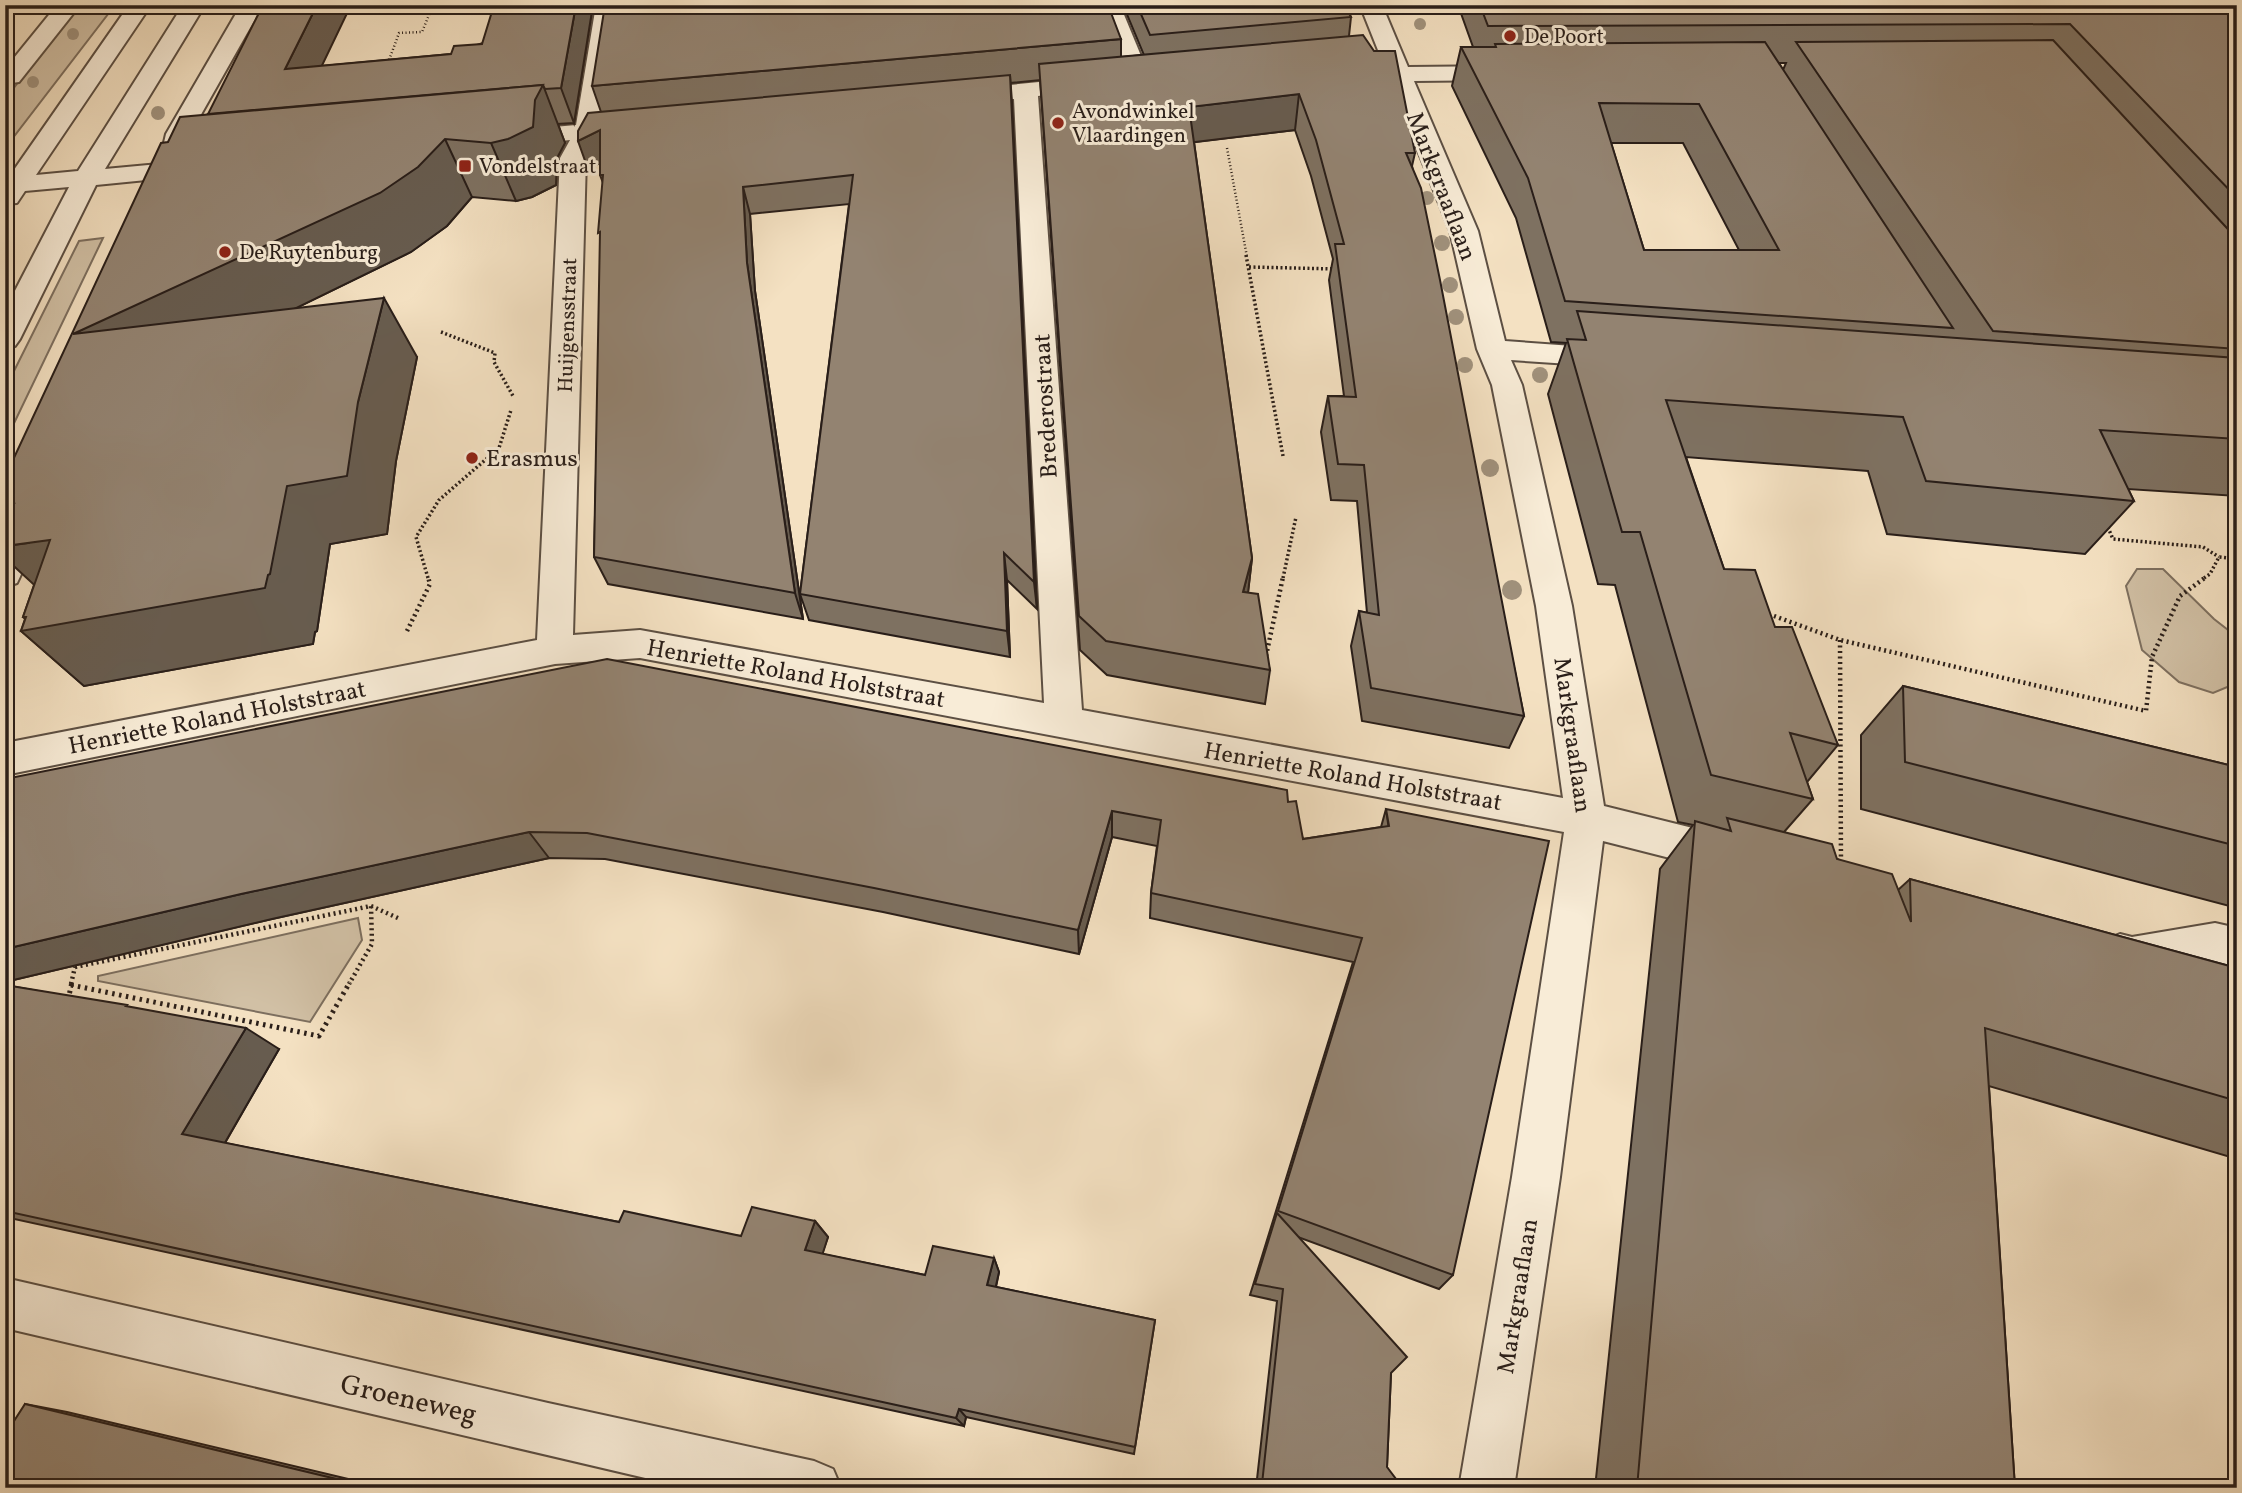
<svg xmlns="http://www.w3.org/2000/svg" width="2242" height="1493" viewBox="0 0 2242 1493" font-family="Vollkorn,serif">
<rect width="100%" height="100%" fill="#f4e1c2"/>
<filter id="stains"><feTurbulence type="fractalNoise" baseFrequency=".00286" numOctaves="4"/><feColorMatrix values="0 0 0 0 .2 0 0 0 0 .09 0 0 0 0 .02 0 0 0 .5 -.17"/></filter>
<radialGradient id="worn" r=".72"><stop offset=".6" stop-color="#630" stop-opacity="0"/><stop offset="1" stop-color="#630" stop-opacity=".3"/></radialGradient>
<g fill="#d1c0a5" stroke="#7d6f5f" stroke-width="2">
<polygon points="75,5 115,5 12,139 5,140 5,100"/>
<polygon points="103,238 5,442 5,389 79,241"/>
<polygon points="2137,569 2163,569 2214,619 2237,637 2237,683 2213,693 2179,682 2142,650 2126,586"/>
<polygon points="358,918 362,940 310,1022 98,981 98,976"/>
</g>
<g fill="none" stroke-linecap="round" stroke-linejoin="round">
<defs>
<g id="minor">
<polygon points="57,5 80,5 19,82 5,84 5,69"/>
<polygon points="129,5 151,5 36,175 78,171 183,5 205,5 105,169 159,164 166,134 241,5 263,5 190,134 185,162 207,164 211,169 207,174 96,185 20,339 15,346 5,348 5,310 69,187 25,191 17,203 5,204 5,177 9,177"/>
<polygon points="596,5 618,5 601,122 630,120 639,122 642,127 639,132 596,138 586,158 573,635 640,630 1044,703 1014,99 959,104 950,102 947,97 950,92 959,90 1090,77 1098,79 1102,84 1098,89 1038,96 1082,710 1563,798 1536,606 1492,385 1477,349 1450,231 1360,5 1382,5 1408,67 1508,66 1516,68 1520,73 1516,78 1508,80 1414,81 1478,231 1505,341 1615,349 1626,351 1630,358 1626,365 1615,367 1511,360 1522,385 1572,606 1604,806 1729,837 1743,842 1749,855 1743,868 1729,873 1603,841 1560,1177 1514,1488 1459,1488 1512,1177 1564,832 640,658 555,664 5,775 5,743 537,640 560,158 570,140 509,147 500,144 496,139 500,134 509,131 576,125"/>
<polygon points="1098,5 1120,5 1151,80 1147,85 1131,85 1127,80"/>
<polygon points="32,502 44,506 49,514 17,583 5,587 5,536 20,506"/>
<polygon points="2215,923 2237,928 2237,968 2215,963 2132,977 2105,968 2098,954 2105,940 2120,934 2132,937"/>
<polygon points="5,1278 548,1403 814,1461 833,1469 841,1488 688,1488 5,1328"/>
</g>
</defs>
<use href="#minor" stroke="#5c4f43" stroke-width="4"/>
<g stroke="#291e19" stroke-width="2.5" stroke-dasharray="1 2.5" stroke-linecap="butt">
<polyline points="388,63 399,33 422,32 433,5"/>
<polyline points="1227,148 1247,257"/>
</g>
<g stroke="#291e19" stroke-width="3.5" stroke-dasharray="2 2.5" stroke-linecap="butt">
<polyline points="1246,255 1283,456"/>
<polyline points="1249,267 1337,269"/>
<polyline points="441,332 495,353 494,362 513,396"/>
<polyline points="2106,523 2113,539 2203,547 2219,557"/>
<polyline points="428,578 416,537 439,500 499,448 511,410"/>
<polyline points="1283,578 1296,517"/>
<polyline points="2204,578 2210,574 2219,557 2237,559"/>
</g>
<g stroke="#291e19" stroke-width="4.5" stroke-dasharray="2 3.5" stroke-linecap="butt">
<polyline points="1774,616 1840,640 2146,711 2152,657 2180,596 2206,577"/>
<polyline points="407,631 430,584 428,577"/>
<polyline points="1840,640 1841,866"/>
<polyline points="1266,656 1283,577"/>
<polyline points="371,906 400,919"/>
<polyline points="75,967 371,906 372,944 349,984"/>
<polyline points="71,984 75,967"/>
</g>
<g stroke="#291e19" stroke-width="5" stroke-dasharray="2.5 4.5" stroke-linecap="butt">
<polyline points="71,985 319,1036 350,982"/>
<polyline points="68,1000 72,982"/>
</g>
<use href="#minor" fill="#f8ecd7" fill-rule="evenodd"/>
</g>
<g fill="#a0917c">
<circle cx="1420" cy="24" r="6"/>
<circle cx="73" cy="34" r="6"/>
<circle cx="33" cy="82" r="6"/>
<circle cx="158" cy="113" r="7"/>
<circle cx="1427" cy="198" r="7"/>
<circle cx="1442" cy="243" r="8"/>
<circle cx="1450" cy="285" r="8"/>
<circle cx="1456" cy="317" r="8"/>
<circle cx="1465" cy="365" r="8"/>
<circle cx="1540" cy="375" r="8"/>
<circle cx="1490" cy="468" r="9"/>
<circle cx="1512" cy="590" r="10"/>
</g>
<g fill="#7e7161" stroke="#291e19" stroke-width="2" fill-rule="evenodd">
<polygon points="593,5 574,123 558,124 565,143 557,158 556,185 532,197 516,201 472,197 447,226 411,252 296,308 417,357 396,461 387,534 330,544 317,631 315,632 313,644 84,686 21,631 25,619 23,617 34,585 168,142 208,114 322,66 451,54"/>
<polygon points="1123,5 1344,5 1351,17 1349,36 1415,153 1412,166 1524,716 1509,748 1362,721 1351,646 1359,611 1367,613 1357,501 1331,500 1321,432 1328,396 1344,396 1329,280 1333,259 1311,176 1295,130 1194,142 1252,558 1248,592 1270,670 1265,704 1107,675 1080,650 1040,80 1010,83 1037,609 1007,580 1010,657 809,620 800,594 849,204 750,214 755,291 803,619 608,584 594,557 603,183 600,175 600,163 588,169 601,112 592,86 1121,39 1121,57 1144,55"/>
<path d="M1458,5H2237V496L2128,489L2134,501L2085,554L1887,534L1868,471L1686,457L1724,569L1775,627L1838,745L1807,782L1813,799L1784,832L1898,890L1910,879L2237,968V1159L1989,1086L2015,1488H1595L1660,869L1693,825L1678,822L1615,585L1598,584L1548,394L1566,343L1551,342L1516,218L1452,86L1461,47H1473ZM1779,63H1786L1783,70ZM1611,143H1683L1739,250H1644Z"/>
<polygon points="1903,686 2237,767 2237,908 1861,809 1861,735"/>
<polygon points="5,779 1288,802 1303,839 1381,827 1386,809 1453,1275 1439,1289 1298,1237 1391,1373 1387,1467 1394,1488 1256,1488 1277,1301 1250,1295 1353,962 1150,918 1151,893 1157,846 1112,837 1079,954 883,912 605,859 549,858 272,919 5,982"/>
<polygon points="5,985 132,1008 279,1049 225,1143 619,1222 741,1236 815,1221 828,1237 822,1254 925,1275 994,1258 999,1272 996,1287 1155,1320 1134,1454 966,1417 964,1426 5,1217"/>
<polygon points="25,1404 67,1412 386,1488 5,1488"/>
</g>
<g fill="#675c4f" stroke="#291e19" stroke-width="2">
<polygon points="317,5 351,5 304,103 285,69"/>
<polygon points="576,5 593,5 574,123 561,88"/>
<polygon points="1010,75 1012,102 1037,609 1034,582"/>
<polygon points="543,85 565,143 557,158 556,185 532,197 516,201 491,143"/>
<polygon points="1299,94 1295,130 1187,143 1189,107"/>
<polygon points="600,130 610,158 588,169 578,141"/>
<polygon points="445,139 472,197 447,226 411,252 122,393 73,334"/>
<polygon points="743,187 750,214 755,291 803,619 795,593 747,263"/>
<polygon points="384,298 417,357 396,461 387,534 330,544 317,631 315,632 313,644 84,686 21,631 287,486 358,402"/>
<polygon points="14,504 108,597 55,604 5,558 5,546 28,543 5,521 5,505"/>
<polygon points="1004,553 1007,580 1010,657 1007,631"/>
<polygon points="1252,558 1248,593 1243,592"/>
<polygon points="1112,811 1112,837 1079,954 1078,930"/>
<polygon points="529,832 549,858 272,919 5,982 5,949 241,894"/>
<polygon points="246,1028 279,1049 219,1153 182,1134"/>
<polygon points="815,1221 828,1237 819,1265 805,1250"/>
<polygon points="994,1258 999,1272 993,1299 987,1285"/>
<polygon points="959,1409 966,1417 964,1426 956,1418"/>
</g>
<g fill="#938371" stroke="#291e19" stroke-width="2" fill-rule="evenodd">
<polygon points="263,5 317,5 285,69 451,54 454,46 482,44 494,5 576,5 561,88 545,89 543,85 208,114"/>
<polygon points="605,5 1108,5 1121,39 592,86"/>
<polygon points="1137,5 1344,5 1351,17 1150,35"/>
<polygon points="1480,5 2237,5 2237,198 2070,24 1488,26"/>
<polygon points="1363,35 1374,51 1395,51 1415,153 1406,153 1421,188 1440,280 1524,716 1371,688 1359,611 1379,615 1364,465 1338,464 1328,396 1356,397 1335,244 1344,244 1316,140 1299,94 1189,107 1252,558 1243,592 1258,594 1270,670 1106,641 1079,616 1039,64"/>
<polygon points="2053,40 2237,239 2237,349 1993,331 1796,42"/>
<path d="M1765,42L1953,328L1565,301L1528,178L1461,47H1496L1495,44ZM1599,103L1699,104L1779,250H1644Z"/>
<polygon points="1010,75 1034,582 1004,553 1007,631 800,594 853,175 743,187 747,263 795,593 594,557 600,232 598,233 603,175 600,175 600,130 578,141 578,131 588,113"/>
<polygon points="543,85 535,100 533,127 508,139 491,143 445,139 418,167 380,193 73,334 384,298 358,402 347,476 287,486 270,574 268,575 265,588 21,631 26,617 23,617 50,540 5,546 5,522 14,504 5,505 5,477 161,143 168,142 180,117"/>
<polygon points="1577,311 2237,358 2237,439 2100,430 2134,501 1926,481 1903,417 1666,400 1724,569 1755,570 1775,627 1792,627 1838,745 1790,733 1813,799 1711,775 1640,532 1622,532 1567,339 1586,340"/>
<polygon points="607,659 1287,790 1288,802 1296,801 1303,839 1389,826 1386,809 1549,841 1453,1275 1278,1211 1362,938 1151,893 1161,820 1112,811 1078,930 874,888 587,833 529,832 241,894 5,949 5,779"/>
<polygon points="1903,686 2237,767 2237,846 1905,762"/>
<polygon points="1727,818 1832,844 1837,859 1892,874 1911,922 1910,879 2237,968 2237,1101 1985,1028 2015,1488 1637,1488 1695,821 1731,831"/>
<polygon points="5,985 127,1005 126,1006 246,1028 182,1134 619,1222 624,1211 741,1236 752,1207 815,1221 805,1250 925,1275 933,1246 994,1258 987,1285 1155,1320 1135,1447 959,1409 956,1418 5,1211"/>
<polygon points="1277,1213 1407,1357 1391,1373 1387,1467 1399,1483 1394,1488 1279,1488 1262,1484 1283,1289 1255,1284"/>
<polygon points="25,1404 374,1488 5,1488 5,1435"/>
</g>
<g fill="#8f2418" stroke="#f8ecd7" stroke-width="2.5">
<circle cx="1510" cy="36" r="7"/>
<circle cx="1058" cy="123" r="7"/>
<rect x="458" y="159" width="14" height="14" rx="3.5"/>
<circle cx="225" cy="252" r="7"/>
<circle cx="472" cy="458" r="7"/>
</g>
<g text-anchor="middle" stroke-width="6" stroke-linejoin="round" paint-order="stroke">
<g font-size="21" fill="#291e19" stroke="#f8ecd7" text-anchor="start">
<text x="1524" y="43">De Poort</text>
<text x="1072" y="118">Avondwinkel<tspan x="1072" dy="24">Vlaardingen</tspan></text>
<text x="479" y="173">Vondelstraat</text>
<text x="239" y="259">De Ruytenburg</text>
</g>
<g font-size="21" fill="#291e19" stroke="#f8ecd7">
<text transform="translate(567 325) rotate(-88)" y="7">Huijgensstraat</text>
</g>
<g font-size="24" fill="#291e19" stroke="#f8ecd7">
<text transform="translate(1442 186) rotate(69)" y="8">Markgraaflaan</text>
<text transform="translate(1045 406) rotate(-93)" y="8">Brederostraat</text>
<text transform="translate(796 673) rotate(10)" y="8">Henriette Roland Holststraat</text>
<text transform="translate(217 717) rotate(-11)" y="8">Henriette Roland Holststraat</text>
<text transform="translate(1573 735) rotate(82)" y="8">Markgraaflaan</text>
<text transform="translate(1353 776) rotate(10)" y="8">Henriette Roland Holststraat</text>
<text transform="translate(1517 1296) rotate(-81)" y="8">Markgraaflaan</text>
</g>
<g font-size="24" fill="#291e19" stroke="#f8ecd7" text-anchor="start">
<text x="486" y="466">Erasmus</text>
</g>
<g font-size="28" fill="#291e19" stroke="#f8ecd7">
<text transform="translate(409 1398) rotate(13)" y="10">Groeneweg</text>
</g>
</g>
<rect width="2242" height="1493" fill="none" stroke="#f4e1c2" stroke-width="28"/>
<rect x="7" y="7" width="2228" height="1479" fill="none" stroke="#291e19" stroke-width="3.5"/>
<rect x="14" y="14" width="2214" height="1465" fill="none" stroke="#291e19" stroke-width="2"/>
<rect width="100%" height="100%" filter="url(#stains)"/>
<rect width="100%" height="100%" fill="url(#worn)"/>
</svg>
